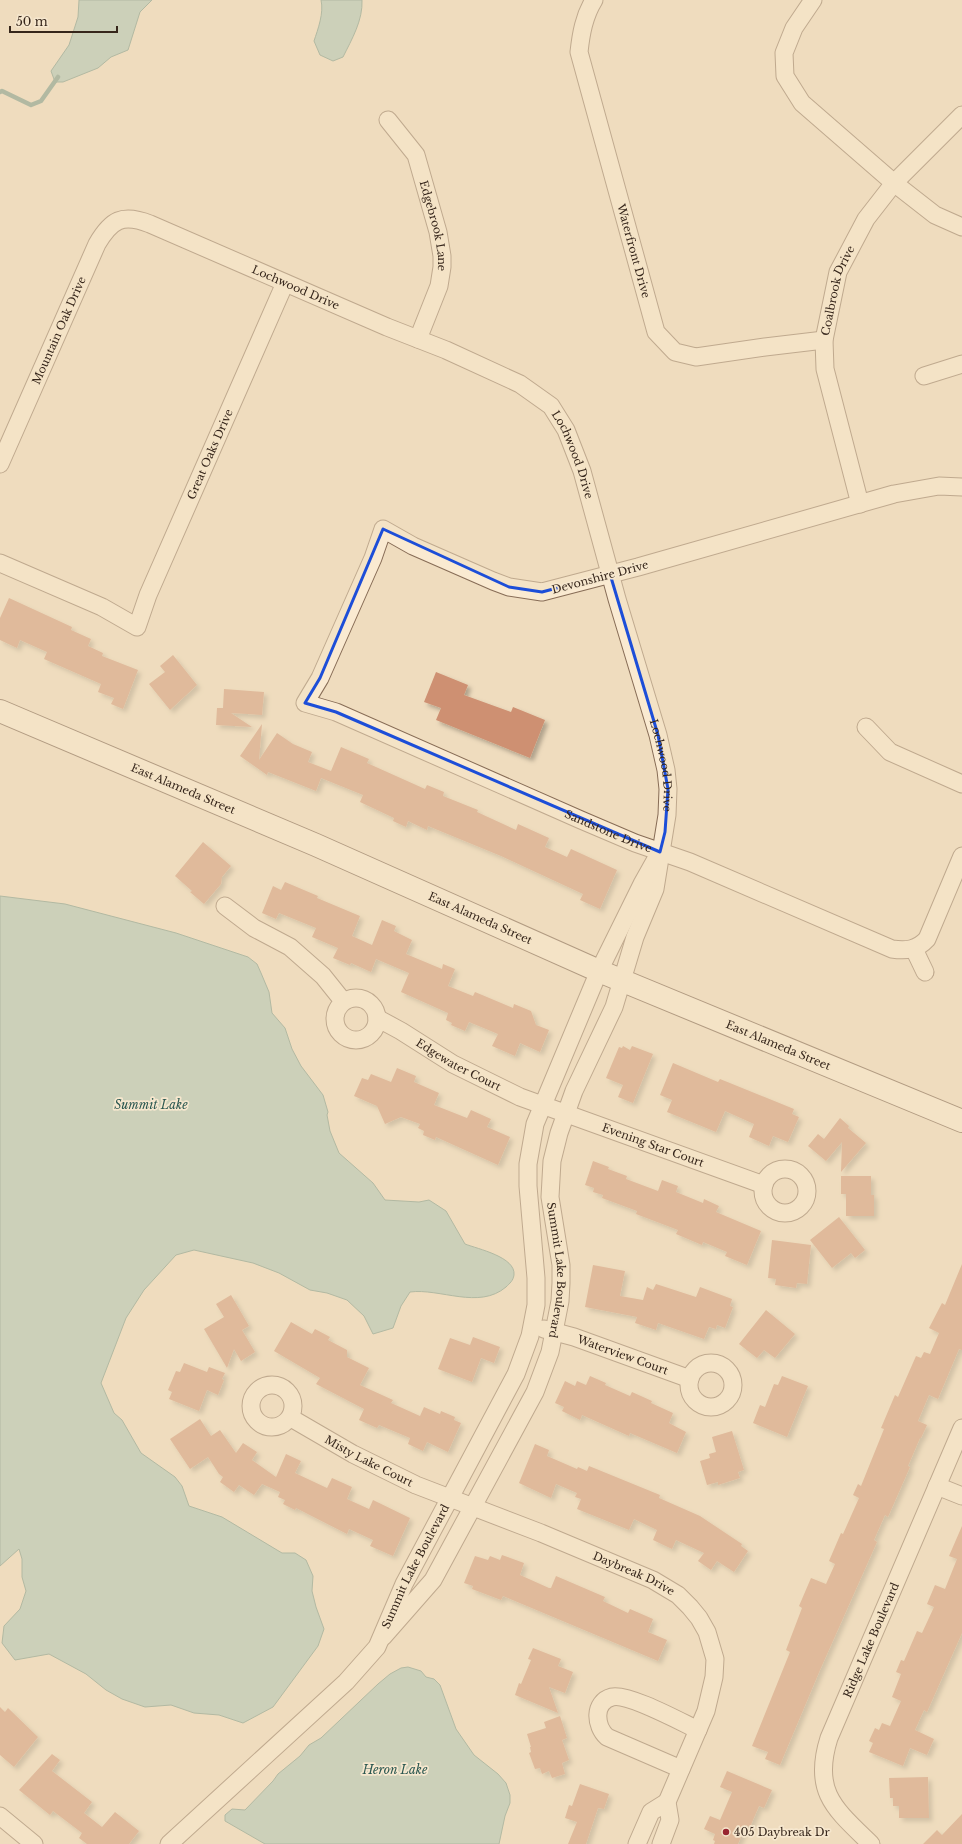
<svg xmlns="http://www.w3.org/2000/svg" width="962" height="1844" viewBox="0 0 962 1844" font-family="'Libre Baskerville',serif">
<defs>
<filter id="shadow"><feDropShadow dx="3.5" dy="3.5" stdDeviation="2" flood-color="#0004"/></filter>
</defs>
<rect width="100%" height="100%" fill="#efdcbe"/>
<g fill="#a2c0b4" stroke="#698e81">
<polygon points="79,0 152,0 140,12 128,50 111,57 98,68 63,82 55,82 51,71 69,45 78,17"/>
<path d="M321,0H362C363,20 352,39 343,57L333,61L320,55L314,41C318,29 324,13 321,0Z"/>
<path d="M0,896L65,904L176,933L248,957L257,964L261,973L269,992L272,1013L285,1028L292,1049L301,1066L323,1095L328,1112L327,1115L330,1131L339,1153L373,1183L385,1200L419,1202L429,1200L446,1211L465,1244C478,1249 516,1257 514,1275C513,1281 510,1283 506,1287C479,1310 440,1288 410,1292L401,1306L393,1328L373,1334L364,1316L347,1300L327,1293L310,1290L279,1273L253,1263L194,1250L176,1255L144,1290L126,1318L101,1383L114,1413L122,1420L141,1453L175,1477L182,1486L189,1506L222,1517L282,1553H295L306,1560L313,1576L312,1591L316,1607L324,1629L318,1646L273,1707L243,1723L219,1715L194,1713L171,1705L145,1707L122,1699L106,1690L86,1674L49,1654L15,1660L2,1643L4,1626L20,1609L26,1591L22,1577V1559L19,1549L0,1566Z"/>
<polygon points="408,1667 421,1671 426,1677 434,1679 440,1685 456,1729 474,1755 498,1774 506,1783 510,1795 510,1803 505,1816 499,1844 265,1844 225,1821 225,1815 232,1809 245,1810 273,1781 278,1774 300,1756 309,1745 321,1738 378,1684 390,1674 401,1668"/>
</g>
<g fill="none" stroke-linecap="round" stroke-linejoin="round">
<polyline stroke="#698e81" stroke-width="4.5" points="0,92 2,91 31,105 41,101 58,77"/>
</g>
<g fill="#ce9072" filter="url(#shadow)">
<polygon points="9,598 72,627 71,630 91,639 88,646 103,653 102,656 138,670 123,709 111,704 114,698 98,692 101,684 44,659 47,652 20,640 17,648 0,640 0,618"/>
<polygon points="173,655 197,685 170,710 149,684 165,672 160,666"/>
<polygon points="436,672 468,685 464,695 511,712 513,707 545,720 530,758 436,720 441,708 424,702"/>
<polygon points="224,689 264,692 262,715 231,713 252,727 216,725 217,708 223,708"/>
<polygon points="262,724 259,760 277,733 293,744 312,752 308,762 331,771 341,747 369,759 367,763 425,789 427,785 444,792 443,796 478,810 477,812 516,830 518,824 549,838 545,847 567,857 571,849 617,870 600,909 580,900 583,894 501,856 428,826 427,830 408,821 406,827 393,821 394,818 360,802 363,795 321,778 316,791 268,772 267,775 240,756"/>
<polygon points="203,842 231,866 222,877 221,884 204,904 190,892 192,891 175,876"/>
<polygon points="285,882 318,896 317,898 360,916 352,936 372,945 382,920 396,926 394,931 412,940 406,954 442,969 443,964 455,969 448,986 473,996 475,992 513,1008 514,1004 531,1011 536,1025 549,1030 540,1052 520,1043 515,1056 492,1046 498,1034 469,1022 465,1031 451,1025 452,1023 446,1020 448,1013 401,992 409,973 376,959 371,972 351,963 350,965 333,958 338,948 312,937 316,928 279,913 276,919 262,913 273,886 281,890"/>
<polygon points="623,1046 630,1050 632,1046 653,1054 633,1103 618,1097 623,1085 606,1078 619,1047 622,1048"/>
<polygon points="673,1063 718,1082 720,1079 794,1109 792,1114 799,1117 788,1142 773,1136 769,1146 749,1137 754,1124 725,1111 716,1132 667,1112 672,1100 660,1095"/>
<polygon points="397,1068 416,1076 414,1082 439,1093 434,1105 467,1118 471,1110 491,1119 487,1127 510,1137 498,1165 436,1137 435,1140 423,1135 424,1131 418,1128 420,1124 401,1117 385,1124 377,1106 354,1096 362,1078 368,1080 371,1074 391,1082"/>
<polygon points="840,1118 849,1126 848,1128 866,1143 841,1172 842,1142 826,1161 808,1146 818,1134 824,1139"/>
<polygon points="593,1161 609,1167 608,1169 627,1176 626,1179 658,1191 662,1180 678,1186 676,1192 703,1203 704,1199 719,1206 716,1212 761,1231 747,1265 725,1256 727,1252 703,1242 702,1245 676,1234 678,1230 636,1214 637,1211 602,1198 603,1195 593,1192 594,1188 585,1185"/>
<polygon points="841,1176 871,1176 871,1195 874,1195 874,1216 846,1216 846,1194 841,1194"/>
<polygon points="839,1217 865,1250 855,1258 851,1253 832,1268 810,1240"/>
<polygon points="772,1240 811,1245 807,1284 797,1283 796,1288 775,1285 776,1279 768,1278"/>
<polygon points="962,1264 962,1350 959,1349 938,1399 929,1395 918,1421 927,1425 921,1438 920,1438 908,1466 910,1467 888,1517 885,1515 874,1540 877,1542 820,1670 780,1765 765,1759 768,1752 752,1746 790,1652 786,1650 802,1608 799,1606 811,1578 826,1584 835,1564 829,1561 841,1533 843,1534 859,1498 853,1495 858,1484 861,1486 884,1429 881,1428 895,1395 898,1397 916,1356 921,1358 924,1352 930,1354 939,1333 929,1328 942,1303 945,1305"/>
<polygon points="593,1265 625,1271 620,1296 643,1300 647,1287 653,1290 656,1284 696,1297 700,1287 732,1299 730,1306 733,1307 725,1328 717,1325 716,1329 709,1327 704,1339 658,1323 656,1330 635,1323 637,1317 585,1307"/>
<polygon points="231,1295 249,1326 242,1330 255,1352 241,1361 234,1349 227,1368 204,1329 224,1317 216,1304"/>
<polygon points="766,1310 795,1334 775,1358 764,1350 757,1358 739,1344"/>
<polygon points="291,1322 312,1334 315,1329 330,1337 328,1340 347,1350 347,1357 369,1368 360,1385 393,1400 391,1403 420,1416 424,1407 440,1414 441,1411 455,1417 454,1420 461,1423 448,1452 427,1442 423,1451 408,1444 410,1438 379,1425 377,1428 359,1420 364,1409 316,1384 320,1378 274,1351"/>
<polygon points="473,1337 500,1347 494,1363 481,1358 472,1382 438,1369 450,1338 470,1345"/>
<polygon points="184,1363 207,1372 209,1367 225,1373 222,1379 224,1380 218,1395 207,1390 199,1411 169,1399 172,1392 168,1390 176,1371 180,1372"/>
<polygon points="590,1376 606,1383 605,1385 630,1396 632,1392 652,1401 651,1403 673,1413 669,1423 686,1432 677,1453 630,1433 629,1436 582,1415 580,1420 562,1411 564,1407 555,1403 565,1381 575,1386 577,1381 586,1385"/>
<polygon points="782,1376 808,1386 787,1437 753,1423 760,1405 765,1407 774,1384 778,1385"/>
<polygon points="200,1419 211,1436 220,1430 236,1453 243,1443 257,1452 252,1460 276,1477 286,1454 301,1461 295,1473 327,1488 332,1478 352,1487 347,1499 369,1509 373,1500 410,1518 393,1556 370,1546 373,1540 349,1529 347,1534 296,1508 295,1510 283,1504 285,1500 278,1497 280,1492 262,1484 254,1495 239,1485 234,1492 220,1482 223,1477 219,1474 208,1457 190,1469 170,1439"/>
<polygon points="732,1431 744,1470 738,1472 740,1478 718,1485 718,1482 707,1485 700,1461 710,1458 709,1454 716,1452 712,1437"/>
<polygon points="535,1444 549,1450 547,1456 577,1469 578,1467 587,1471 589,1466 660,1495 659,1498 700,1516 742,1544 741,1546 748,1551 734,1572 717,1561 711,1570 698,1561 704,1553 676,1540 672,1549 653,1540 657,1530 634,1519 629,1530 577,1509 581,1499 575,1497 577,1493 556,1484 551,1498 519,1483"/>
<polygon points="962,1526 962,1633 927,1712 924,1710 915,1730 934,1739 927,1755 910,1748 903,1766 869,1752 873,1743 869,1741 875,1728 879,1730 882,1723 890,1726 901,1701 892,1697 901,1674 896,1672 901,1660 904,1661 917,1631 922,1633 934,1607 927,1604 935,1585 945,1589 957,1559 949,1556"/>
<polygon points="502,1555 524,1563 520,1575 549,1588 551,1588 556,1576 605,1597 603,1601 628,1613 630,1609 653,1619 648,1632 667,1640 658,1661 503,1596 501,1600 472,1589 473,1586 464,1583 475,1556 488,1560 490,1556 500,1560"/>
<polygon points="533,1648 561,1659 558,1666 573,1672 565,1693 549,1687 558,1713 515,1695 519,1683 521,1684 531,1660 528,1659"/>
<polygon points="0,1707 5,1712 8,1708 38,1737 14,1767 0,1755"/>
<polygon points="560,1716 567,1738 562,1740 569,1760 562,1763 565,1774 552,1778 549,1771 542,1774 540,1768 535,1769 529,1753 531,1752 530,1747 531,1747 527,1734 546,1728 544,1722"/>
<polygon points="52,1754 60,1760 52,1771 92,1802 84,1813 102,1827 115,1812 139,1831 129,1844 87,1844 79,1838 82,1833 53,1811 50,1815 19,1790"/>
<polygon points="727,1771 772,1790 764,1808 759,1806 750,1827 746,1825 738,1844 714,1844 715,1841 713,1840 715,1834 704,1829 710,1816 720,1820 732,1792 720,1787"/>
<polygon points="928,1777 929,1818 899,1818 899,1806 893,1806 893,1798 890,1798 889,1778"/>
<polygon points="580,1784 609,1794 604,1809 598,1808 586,1844 568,1844 577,1822 565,1818 569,1805 572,1806"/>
<polygon points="962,1814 962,1844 923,1844 937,1830 942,1835"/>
</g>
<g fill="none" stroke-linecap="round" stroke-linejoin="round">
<defs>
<g id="street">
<path id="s1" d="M594,0C584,16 581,34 579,52L656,332L675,352L696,357L765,347L824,340"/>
<polyline points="813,0 794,28 784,53 785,76 802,103 894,183 935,215 962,227"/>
<path id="s2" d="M388,120L416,155L438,232L442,256V267L439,286L418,339"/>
<polyline points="924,376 962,364"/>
<path id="s3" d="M0,464L97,244C111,220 122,213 150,224L387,327L446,350L520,384L551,406L566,430L582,471L617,599L658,735L666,770L668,789L667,815L655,889L635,937L614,1007L574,1091L559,1133L552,1161L550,1197L561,1265V1283L560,1301L550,1352L535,1392L433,1580L383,1637"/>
<path id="s4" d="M962,487L939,486L894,494L638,567L542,592L509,587L493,581L413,546L383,529L373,558L320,678L305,703L336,712L581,820L635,843L690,862L892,949C906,951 917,950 927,939L962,856"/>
<path id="s5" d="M860,504L825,369L824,340L838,272L866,219L894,183L962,115"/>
<path id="s6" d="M0,563L102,607L137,627L148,595L285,283"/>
<polyline points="866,727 890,752 962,784"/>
<polyline points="225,906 254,928 290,947 323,976 343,1001"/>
<polyline points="914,949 925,972"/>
<circle cx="356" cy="1019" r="21"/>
<path id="s7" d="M377,1018L401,1031L453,1064L520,1097L764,1185"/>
<circle cx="785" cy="1191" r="22"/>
<path id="s8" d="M544,1329L574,1337L690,1379"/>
<circle cx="711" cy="1385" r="22"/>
<circle cx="272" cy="1406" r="21"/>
<path id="s9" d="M291,1418L353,1454L416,1485L541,1533L653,1580L678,1595L690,1607L699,1618L707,1632L715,1659L714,1677L706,1711L667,1802L670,1820L661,1844"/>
<polyline points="937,1486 962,1496"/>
<path d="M681,1769L607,1737C595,1726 593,1702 612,1697C628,1693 681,1722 698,1730"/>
<polyline points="0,1816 34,1844"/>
<path id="s10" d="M169,1844L346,1682L377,1647L404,1584L516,1374L530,1336L536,1305V1278L528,1186V1164L535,1124L599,971L642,884L656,859"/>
<polyline points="637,1844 651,1812 667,1802"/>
<path id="s11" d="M871,1844C835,1809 812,1792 829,1738L962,1428"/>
</g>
<g id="secondary">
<path id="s12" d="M0,711L316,845L599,971L962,1121"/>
</g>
</defs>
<use href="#street" stroke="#876c56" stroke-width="19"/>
<use href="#secondary" stroke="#694d3a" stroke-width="24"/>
<use href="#street" stroke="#faead1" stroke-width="17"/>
<use href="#secondary" stroke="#faead1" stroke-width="22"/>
</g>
<path d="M0 0H962V1844H0ZM383,529L509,587L542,592L610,574L658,735L668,789L665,832L660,852L336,712L305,703L320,678Z" fill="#efdcbe" fill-opacity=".55" fill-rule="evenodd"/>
<path fill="none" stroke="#1d4ed8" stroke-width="3" stroke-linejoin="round" d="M383,529L509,587L542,592L610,574L658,735L668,789L665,832L660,852L336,712L305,703L320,678Z"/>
<circle fill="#982530" stroke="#f6e7ce" stroke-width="1.5" cx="726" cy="1832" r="4"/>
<g text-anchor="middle" stroke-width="3.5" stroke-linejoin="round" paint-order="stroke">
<g font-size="11" fill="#36261b" stroke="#f6e7ce">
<text dy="4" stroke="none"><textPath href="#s2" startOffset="118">Edgebrook Lane</textPath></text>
<text dy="4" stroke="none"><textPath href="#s1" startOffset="261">Waterfront Drive</textPath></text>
<text dy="4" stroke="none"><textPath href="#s3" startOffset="464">Lochwood Drive</textPath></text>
<text dy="4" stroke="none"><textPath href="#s5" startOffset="220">Coalbrook Drive</textPath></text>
<text dy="4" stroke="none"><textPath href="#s3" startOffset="146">Mountain Oak Drive</textPath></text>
<text dy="4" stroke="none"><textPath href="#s6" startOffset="339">Great Oaks Drive</textPath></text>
<text dy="4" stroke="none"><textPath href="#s3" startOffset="800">Lochwood Drive</textPath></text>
<text transform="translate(600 577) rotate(-15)" y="4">Devonshire Drive</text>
<text dy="4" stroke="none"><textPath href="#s3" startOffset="1124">Lochwood Drive</textPath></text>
<text dy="4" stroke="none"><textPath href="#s12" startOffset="199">East Alameda Street</textPath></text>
<text dy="4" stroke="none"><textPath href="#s4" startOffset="1127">Sandstone Drive</textPath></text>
<text dy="4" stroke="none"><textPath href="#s12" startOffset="523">East Alameda Street</textPath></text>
<text dy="4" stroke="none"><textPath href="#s12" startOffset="847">East Alameda Street</textPath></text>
<text dy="4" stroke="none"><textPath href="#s7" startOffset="94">Edgewater Court</textPath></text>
<text dy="4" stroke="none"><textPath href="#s7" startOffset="305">Evening Star Court</textPath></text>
<text dy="4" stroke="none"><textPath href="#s3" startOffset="1651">Summit Lake Boulevard</textPath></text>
<text dy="4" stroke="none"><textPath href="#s8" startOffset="83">Waterview Court</textPath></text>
<text dy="4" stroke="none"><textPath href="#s9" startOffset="89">Misty Lake Court</textPath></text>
<text dy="4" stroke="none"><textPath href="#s10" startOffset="376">Summit Lake Boulevard</textPath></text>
<text dy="4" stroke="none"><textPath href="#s9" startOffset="377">Daybreak Drive</textPath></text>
<text dy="4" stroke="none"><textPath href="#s11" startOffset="230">Ridge Lake Boulevard</textPath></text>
</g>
<g font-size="11" fill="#36261b" stroke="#f6e7ce" text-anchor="start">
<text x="734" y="1836">405 Daybreak Dr</text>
</g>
<g font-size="12" font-style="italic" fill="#2a5750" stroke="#f6e7ce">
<text x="151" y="1109">Summit Lake</text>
<text x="395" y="1774">Heron Lake</text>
</g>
</g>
<path d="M10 26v6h107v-6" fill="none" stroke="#36261b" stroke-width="2"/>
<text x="16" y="26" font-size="12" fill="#36261b" stroke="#f6e7ce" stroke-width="3" paint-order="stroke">50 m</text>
</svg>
